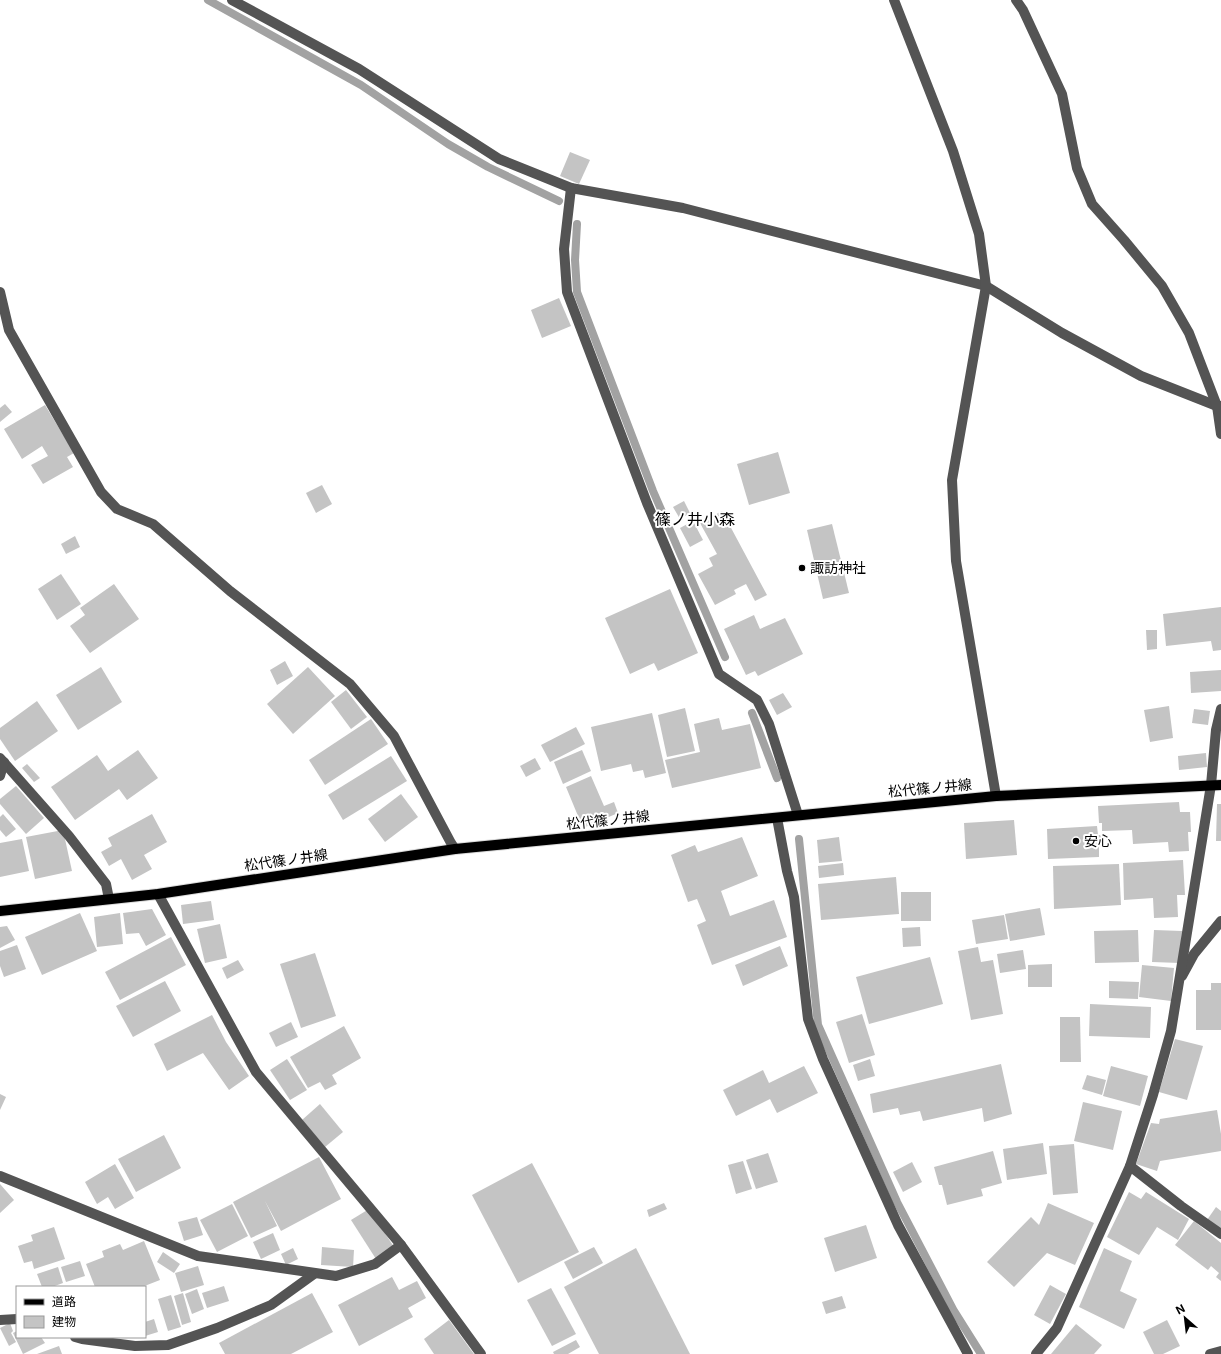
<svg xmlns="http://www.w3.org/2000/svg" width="1221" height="1354" viewBox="0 0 1221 1354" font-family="Inter,'Noto Sans JP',sans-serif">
<rect width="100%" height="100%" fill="#fff"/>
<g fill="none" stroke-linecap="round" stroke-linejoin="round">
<g stroke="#a2a2a2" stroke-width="8">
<polyline points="208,0 361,85 448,144 488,167 559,201"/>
<polyline points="577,224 575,260 577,292 653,491 725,657"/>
<polyline points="752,713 777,778"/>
<polyline points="799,839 818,1025 897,1202 954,1311 981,1354"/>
</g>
</g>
<g fill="#c4c4c4">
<polygon points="570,152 590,160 579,184 560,176"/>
<polygon points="559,298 571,326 542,338 531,310"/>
<polygon points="5,404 12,412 0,422 0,408"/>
<polygon points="45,405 74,453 67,457 73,467 43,484 31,465 48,456 42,446 22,459 4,429"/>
<polygon points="778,452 790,493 749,505 737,464"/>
<polygon points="322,485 332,504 316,513 306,493"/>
<polygon points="684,501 690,513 680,519 673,507"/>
<polygon points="722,511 767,595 755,601 746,584 734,590 736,594 715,605 698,574 713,566 709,558 717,554 700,523"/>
<polygon points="693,521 703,540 690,547 680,528"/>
<polygon points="832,524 849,593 823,599 807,530"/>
<polygon points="75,536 80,547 66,554 61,544"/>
<polygon points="61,574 81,604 57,620 38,589"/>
<polygon points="114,584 139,619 90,653 70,626 85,615 80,608"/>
<polygon points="670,589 698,653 658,671 654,663 630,674 605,618"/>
<polygon points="1221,607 1221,650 1213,651 1211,641 1166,646 1163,614"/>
<polygon points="754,615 760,629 785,618 803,654 758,676 755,671 746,675 724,629"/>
<polygon points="1146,630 1157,630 1157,649 1147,650"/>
<polygon points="285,661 293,676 277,685 270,670"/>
<polygon points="101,667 122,702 78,730 56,695"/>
<polygon points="308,667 335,696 293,734 267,704"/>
<polygon points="1221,670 1221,691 1191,693 1190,672"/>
<polygon points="346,690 367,717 351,729 331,702"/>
<polygon points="783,693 792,707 777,715 769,700"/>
<polygon points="37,701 58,731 15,761 0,739 0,728"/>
<polygon points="1169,706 1173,738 1150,742 1144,710"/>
<polygon points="685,708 695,751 667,757 658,715"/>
<polygon points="1194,709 1210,711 1208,725 1192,723"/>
<polygon points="652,713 666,773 645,778 643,770 633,772 631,764 601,771 591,727"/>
<polygon points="719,718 722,730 750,724 761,768 672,788 665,760 700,752 694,724"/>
<polygon points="371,719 388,744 325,785 309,760"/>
<polygon points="576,727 585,744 550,762 541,745"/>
<polygon points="138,750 158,778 127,800 119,789 75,820 51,787 97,755 108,771"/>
<polygon points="582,750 591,771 563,784 554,762"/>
<polygon points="1206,753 1207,767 1179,770 1178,756"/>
<polygon points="391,756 407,781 343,820 328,795"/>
<polygon points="535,758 541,769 526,777 520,766"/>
<polygon points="27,764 40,778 34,782 22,768"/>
<polygon points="591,776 604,806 614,802 618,813 583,828 566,787"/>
<polygon points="16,786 44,818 26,834 0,804 0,799"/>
<polygon points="401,794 418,817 385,842 368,819"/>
<polygon points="1179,802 1180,812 1190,812 1191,832 1188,832 1189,851 1169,852 1168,842 1133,844 1132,830 1102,831 1102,823 1099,823 1098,806"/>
<polygon points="1217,804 1221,804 1221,841 1216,841"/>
<polygon points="3,814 16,829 6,837 0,830 0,817"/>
<polygon points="152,814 167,842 144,855 152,869 132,880 121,859 109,866 101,852 112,846 108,838"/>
<polygon points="1014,820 1017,855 966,859 964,823"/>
<polygon points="1097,826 1098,835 1103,835 1104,847 1099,847 1099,857 1048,859 1047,829"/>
<polygon points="63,830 72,871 35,879 26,837"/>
<polygon points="742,837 758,876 721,891 730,916 774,900 787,937 712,965 697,925 706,921 697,899 688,902 671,855 695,845 698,852"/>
<polygon points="839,837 842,861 819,863 817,840"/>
<polygon points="22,839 29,871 0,877 0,843"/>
<polygon points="1183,860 1185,895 1177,895 1178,917 1154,918 1153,898 1124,900 1123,863"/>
<polygon points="843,863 844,875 819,878 818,866"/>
<polygon points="1119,864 1121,905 1054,909 1053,866"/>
<polygon points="896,877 899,914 821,920 818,884"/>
<rect x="901" y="892" width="30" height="29"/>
<polygon points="211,901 214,920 183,924 181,905"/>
<polygon points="1040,908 1045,935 1010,941 1005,914"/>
<polygon points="152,909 166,935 146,946 139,933 126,934 123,913"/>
<polygon points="80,913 97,951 42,975 25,937"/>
<polygon points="120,913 123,944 97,947 94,917"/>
<polygon points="1004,915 1008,939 976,944 972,920"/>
<polygon points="220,924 227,958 205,963 197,929"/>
<polygon points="7,926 15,940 0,948 0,927"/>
<polygon points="920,927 921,946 903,947 902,928"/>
<polygon points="1138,930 1139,962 1095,963 1094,931"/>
<polygon points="1154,930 1182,931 1180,963 1152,962"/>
<polygon points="171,937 186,965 120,1000 105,972"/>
<polygon points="17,945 26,969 4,977 0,966 0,951"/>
<polygon points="780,946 788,966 743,986 735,965"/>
<polygon points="978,947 981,962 993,960 1003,1014 971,1020 958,951"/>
<polygon points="1023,950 1026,969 1000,973 997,954"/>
<polygon points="315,953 336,1016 301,1028 280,964"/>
<polygon points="930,957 943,1004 869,1024 856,977"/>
<polygon points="238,960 244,970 227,979 222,968"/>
<polygon points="1052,964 1052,987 1028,987 1028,965"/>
<polygon points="1142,965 1174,968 1171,1001 1139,997"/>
<polygon points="165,981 181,1011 133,1037 116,1006"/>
<polygon points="1109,981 1139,982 1138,999 1109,998"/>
<polygon points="1211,983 1221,983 1221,1030 1196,1030 1196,990 1211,990"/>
<polygon points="1090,1004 1151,1007 1150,1038 1089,1036"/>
<polygon points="862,1014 875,1055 849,1063 836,1022"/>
<polygon points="212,1015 226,1042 249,1076 229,1090 203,1053 167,1071 154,1044"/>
<polygon points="1060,1017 1080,1017 1081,1062 1060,1062"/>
<polygon points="291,1022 298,1037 276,1047 269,1033"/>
<polygon points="344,1026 361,1058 332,1075 337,1084 325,1090 320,1082 308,1088 290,1057"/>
<polygon points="1175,1039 1203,1046 1187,1100 1159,1092"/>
<polygon points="287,1059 307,1090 290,1100 270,1070"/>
<polygon points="870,1059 875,1076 858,1081 853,1065"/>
<polygon points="1001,1064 1012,1114 984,1122 982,1108 923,1121 920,1111 900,1115 898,1108 873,1113 870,1094"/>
<polygon points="804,1066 818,1093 777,1113 770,1099 736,1116 723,1090 763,1070 769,1083"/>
<polygon points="1111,1066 1148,1076 1140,1106 1103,1096"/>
<polygon points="1087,1075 1106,1080 1102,1095 1082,1089"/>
<polygon points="0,1094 6,1097 0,1110"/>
<polygon points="1083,1102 1122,1111 1113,1150 1074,1141"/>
<polygon points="320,1104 343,1132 325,1147 302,1120"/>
<polygon points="1217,1110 1221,1134 1221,1151 1160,1161 1157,1171 1136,1164 1151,1123 1159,1124 1160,1119"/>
<polygon points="164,1135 181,1168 136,1192 118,1159"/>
<polygon points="1043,1143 1047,1174 1007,1180 1003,1149"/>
<polygon points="1074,1144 1078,1193 1053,1195 1049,1146"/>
<polygon points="993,1151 1002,1183 981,1189 983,1196 947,1205 942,1185 939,1185 934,1167"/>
<polygon points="768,1153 778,1182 756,1189 746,1160"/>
<polygon points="319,1157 341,1199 281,1231 265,1201 277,1226 251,1238 233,1202"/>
<polygon points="743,1161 752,1189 736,1194 728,1165"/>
<polygon points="912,1162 922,1182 903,1192 893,1172"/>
<polygon points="532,1163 579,1252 518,1283 472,1195"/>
<polygon points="115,1164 134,1198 115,1209 108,1197 97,1204 85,1182"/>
<polygon points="0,1184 14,1200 0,1213"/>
<polygon points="1129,1192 1141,1199 1146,1192 1189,1219 1178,1240 1157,1227 1139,1255 1107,1237"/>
<polygon points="664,1203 667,1209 649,1217 647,1210"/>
<polygon points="1048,1203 1094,1223 1075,1265 1047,1253 1014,1287 987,1262 1031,1217 1039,1225"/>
<polygon points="232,1204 248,1236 217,1252 200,1220"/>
<polygon points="1216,1207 1221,1211 1221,1230 1207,1220"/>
<polygon points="369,1209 394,1247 376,1259 351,1220"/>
<polygon points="197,1217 203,1235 184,1241 178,1222"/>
<polygon points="1194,1221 1221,1243 1221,1281 1216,1277 1219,1273 1211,1266 1208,1270 1175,1245"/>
<polygon points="866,1225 877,1258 835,1272 824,1238"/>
<polygon points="54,1227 65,1259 34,1269 32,1261 24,1263 18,1246 33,1241 31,1235"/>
<polygon points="273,1233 280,1250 261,1259 253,1242"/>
<polygon points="144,1241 160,1280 142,1287 95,1287 86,1264 104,1257 102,1251 120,1244 123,1250"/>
<polygon points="322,1247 354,1250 353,1267 321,1265"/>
<polygon points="594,1247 603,1263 573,1279 564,1262"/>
<polygon points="293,1248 298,1259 286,1265 281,1254"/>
<polygon points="636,1248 690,1354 599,1354 564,1287"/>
<polygon points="1104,1248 1132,1261 1120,1291 1137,1299 1124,1329 1079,1307"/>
<polygon points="163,1252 180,1264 174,1273 157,1262"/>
<polygon points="80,1261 85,1276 66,1282 61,1267"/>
<polygon points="198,1266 204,1285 181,1292 175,1273"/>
<polygon points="58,1267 63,1283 52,1287 42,1287 37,1274"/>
<polygon points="392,1277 399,1290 417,1281 426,1298 408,1308 413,1317 359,1346 338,1305"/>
<polygon points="1050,1285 1066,1294 1050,1324 1034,1315"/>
<polygon points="224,1286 229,1301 207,1308 202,1293"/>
<polygon points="551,1288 576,1334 552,1346 527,1300"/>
<polygon points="197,1289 204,1309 192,1314 185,1294"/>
<polygon points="183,1293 191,1322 182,1325 174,1296"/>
<polygon points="312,1293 333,1332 291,1354 225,1354 219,1343"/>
<polygon points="171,1295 181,1327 168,1331 158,1299"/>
<polygon points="842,1296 846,1308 826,1314 822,1302"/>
<polygon points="154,1319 158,1332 145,1336 145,1322"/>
<polygon points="449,1320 474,1354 434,1354 424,1339"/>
<polygon points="1167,1320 1180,1346 1163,1354 1154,1354 1143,1332"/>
<polygon points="10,1323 13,1331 11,1333 16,1342 9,1346 0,1328"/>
<polygon points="1076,1324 1102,1345 1094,1354 1051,1354"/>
<polygon points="17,1331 17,1337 41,1337 45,1343 23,1354 13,1333"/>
<polygon points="576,1340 580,1347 568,1354 554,1354 553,1352"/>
<polygon points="59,1346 62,1354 37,1354"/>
</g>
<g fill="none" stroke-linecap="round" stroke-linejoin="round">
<defs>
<polyline id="major" points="0,911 158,894 455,849 996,796 1221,785"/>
</defs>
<use href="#major" stroke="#dbdbdb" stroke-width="12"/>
<g stroke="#545454" stroke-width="10">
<polyline points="232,0 359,69 499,159 571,188 683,208 986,286 1062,333 1141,376 1217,406 1221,406"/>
<polyline points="894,0 953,151 979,234 986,286 952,480 956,561 996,796"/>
<polyline points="1016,0 1023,10 1062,94 1077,168 1092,204 1124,240 1162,286 1189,333 1217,406 1221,434"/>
<polyline points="571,188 564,249 567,292 647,503 719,674 757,700 769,724 798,815"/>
<polyline points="0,292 9,330 101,492 117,509 153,524 230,591 350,684 394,736 451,843 455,849"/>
<polyline points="0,758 69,836 106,884 109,899"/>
<polyline points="0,776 4,762"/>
<polyline points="777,818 787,871 794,897 808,1019 823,1059 898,1225 968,1354"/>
<polyline points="158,894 256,1072 401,1245 481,1354"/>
<polyline points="1182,976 1194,954 1221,921"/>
<polyline points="1130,1166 1181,1206 1221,1234"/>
<polyline points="0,1176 198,1256 336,1276 375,1264 401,1245"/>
<polyline points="0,1320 17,1319"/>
<polyline points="75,1337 82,1339 135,1346 168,1345 217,1328 271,1305 314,1274"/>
<polyline points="1036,1354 1057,1328 1130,1166 1153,1095 1171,1031 1211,785 1216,730 1221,709"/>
<polyline points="1210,1354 1221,1351"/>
</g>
<use href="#major" stroke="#000" stroke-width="10"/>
</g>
<g fill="#000" stroke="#fff" stroke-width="1.5">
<circle cx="802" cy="568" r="4"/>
<circle cx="1076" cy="841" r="4"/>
</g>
<g text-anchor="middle" stroke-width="4" stroke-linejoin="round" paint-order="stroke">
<g font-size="14" fill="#000" stroke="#fff" text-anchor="start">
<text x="810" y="573">諏訪神社</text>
<text x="1084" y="846">安心</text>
</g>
<g font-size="14" fill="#000" stroke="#fff">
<text transform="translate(930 788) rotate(-5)" y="5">松代篠ノ井線</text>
<text transform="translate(608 820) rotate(-6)" y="5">松代篠ノ井線</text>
<text transform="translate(286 860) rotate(-8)" y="5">松代篠ノ井線</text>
</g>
<g font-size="16" fill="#000" stroke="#fff">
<text x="695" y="525">篠ノ井小森</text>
</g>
</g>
<rect x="16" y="1286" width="130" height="52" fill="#ffffff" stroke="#999999"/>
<rect x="24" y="1299" width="20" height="6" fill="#000000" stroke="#999999"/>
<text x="52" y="1306" font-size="12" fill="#000000">道路</text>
<rect x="24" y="1316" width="20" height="12" fill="#c4c4c4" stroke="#999999"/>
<text x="52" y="1326" font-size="12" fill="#000000">建物</text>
<g transform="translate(1185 1318) rotate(332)" stroke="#ffffff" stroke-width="3" paint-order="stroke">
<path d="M0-3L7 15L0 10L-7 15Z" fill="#000000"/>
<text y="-6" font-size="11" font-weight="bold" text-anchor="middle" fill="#000000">N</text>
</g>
</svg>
